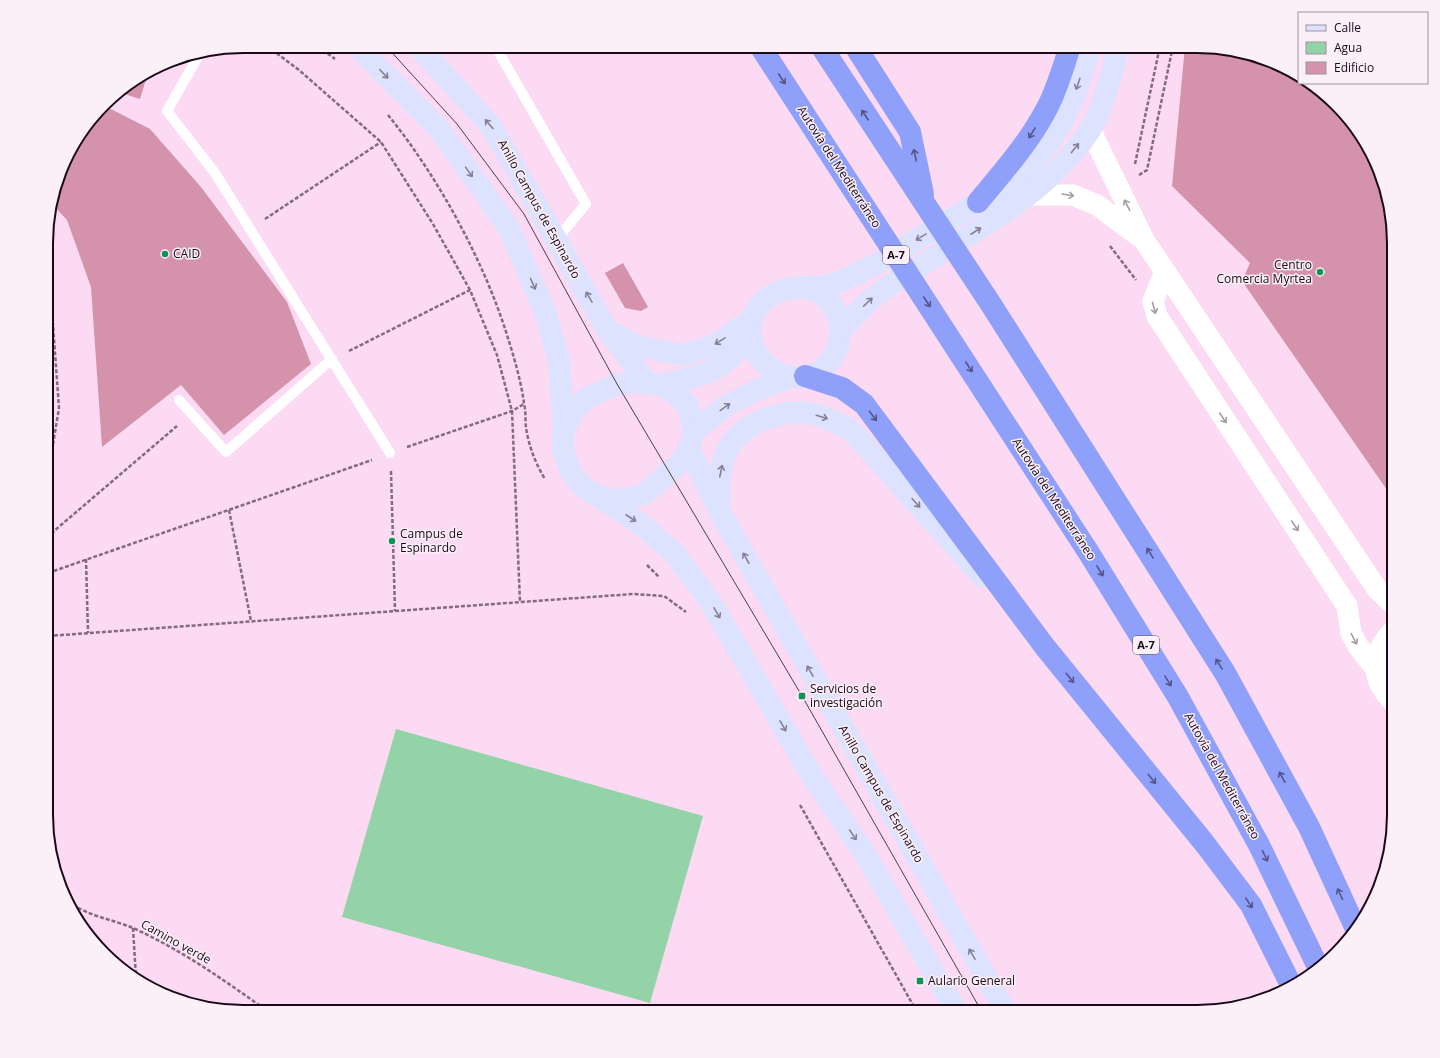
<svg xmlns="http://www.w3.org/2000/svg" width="1440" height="1058" viewBox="0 0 1440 1058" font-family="'Open Sans',sans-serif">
<rect width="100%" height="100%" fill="#fcdaf3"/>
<polygon fill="#94d2a8" points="396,729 703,816 650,1003 342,917"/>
<g fill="#d492ab">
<polygon points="1185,46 1209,46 1272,61 1299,77 1299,83 1310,83 1317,87 1353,123 1374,156 1394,231 1394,500 1242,281 1250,263 1172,186"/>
<polygon points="148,73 140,99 118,92"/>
<polygon points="105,106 150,129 201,187 287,302 311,364 224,435 181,385 102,447 91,287 67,220 52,204 66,156"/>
<polygon points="623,263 648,307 641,311 625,308 605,273"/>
</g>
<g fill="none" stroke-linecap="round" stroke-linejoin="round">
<g stroke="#846a7e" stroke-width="2.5" stroke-dasharray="4 2" stroke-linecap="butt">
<polyline points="267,46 299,70 381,142 433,224 470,290 497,355 512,411 520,602"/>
<polyline points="318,46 335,59"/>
<path d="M388,115C437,175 484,261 507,335C514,357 521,381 524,403C526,411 525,419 526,427C528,444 536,465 545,479"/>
<polyline points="1135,164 1160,46"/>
<polyline points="1139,175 1147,170 1173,46"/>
<polyline points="265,219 381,142"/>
<polyline points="1110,246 1136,280"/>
<polyline points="48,298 52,311 59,408 48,475"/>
<polyline points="349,351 470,290"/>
<polyline points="407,447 512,411 524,404"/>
<polyline points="391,471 395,611"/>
<polyline points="229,510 251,621"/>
<polyline points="48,539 54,531 177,426"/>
<polyline points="86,559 88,633"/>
<polyline points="647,565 659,577"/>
<polyline points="48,573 372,460"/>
<polyline points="48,636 633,594 664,596 686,612"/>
<polyline points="800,805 917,1012"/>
<path d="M68,901C86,916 112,919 133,928C182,950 225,981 269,1012"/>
<polyline points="133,928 136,978"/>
</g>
<g stroke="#fff" stroke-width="10">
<polyline points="495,46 586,204 556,240"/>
<polyline points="199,55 167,111 215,173 390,453"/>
<polyline points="179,400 226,452 332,359"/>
</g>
<g stroke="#fff" stroke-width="21">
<polyline points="1090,129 1144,240 1377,589 1394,605"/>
<polyline points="1029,195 1073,195 1097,205 1140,237"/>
<polyline points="1165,272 1153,301 1157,316 1347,606 1351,633 1358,646 1375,668"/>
<path d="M1394,630C1370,653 1370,680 1394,702"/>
</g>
<g stroke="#dde2fe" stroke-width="22">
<polyline points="357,46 440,130 509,228 546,314 559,362 564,430 563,449 570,471 582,486 642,525 674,553 710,601 812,776 865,854 957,1012"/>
<polyline points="418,46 492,127 608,331 647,383"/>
<path d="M808,288C812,290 819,292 823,295C860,324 833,388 787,376C756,368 736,327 763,302C788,279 810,293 839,282C873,268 903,248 934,229C948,221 963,212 977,203C986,198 996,194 1004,188C1053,151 1075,106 1090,46"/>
<path d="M841,331C852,319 862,306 875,296C890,284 907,275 923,264C983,226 1050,191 1090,130C1103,109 1113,71 1118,46"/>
<polyline points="613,333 640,347 683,355 717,344 752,319"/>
<path d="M663,385C680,380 705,376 720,366C732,358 741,346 751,335"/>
<polyline points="564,430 573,412 587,398 617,384 638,382 663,385 687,404 694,431 689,449 680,463 646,493 628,499 618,500 602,497"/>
<polyline points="694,431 729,404 759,389 790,377"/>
<polyline points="689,449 719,510 754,572 1006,1012"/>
<path d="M719,506C719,491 719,476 723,461C733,427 774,409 807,413C823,415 839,423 852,431L982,576"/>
</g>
<g stroke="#8fa0fb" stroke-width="22">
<polyline points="760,46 1089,553 1178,697 1259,845 1319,969"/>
<polyline points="821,46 992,306 1225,673 1309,827 1356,929"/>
<polyline points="855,46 910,132 923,194"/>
<path d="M978,202C1002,173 1028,144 1046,110C1057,90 1063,68 1070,46"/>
<polyline points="805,376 842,388 864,404 1045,647 1205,844 1251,905 1292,987"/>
</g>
<polyline stroke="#513b4d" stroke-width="1" points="386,46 457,124 524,214 617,384 802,696 982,1012"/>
</g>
<defs><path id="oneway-shaft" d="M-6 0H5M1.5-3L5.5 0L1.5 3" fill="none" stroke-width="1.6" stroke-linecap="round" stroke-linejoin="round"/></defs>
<g stroke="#868096">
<use href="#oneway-shaft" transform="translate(384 74) rotate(46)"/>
<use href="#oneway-shaft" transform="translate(1078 84) rotate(109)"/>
<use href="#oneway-shaft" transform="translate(489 124) rotate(-130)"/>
<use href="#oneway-shaft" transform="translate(1075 148) rotate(-52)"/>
<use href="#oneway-shaft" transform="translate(469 172) rotate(55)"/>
<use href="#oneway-shaft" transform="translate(976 231) rotate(-33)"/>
<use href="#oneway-shaft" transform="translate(921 237) rotate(149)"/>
<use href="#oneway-shaft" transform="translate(533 284) rotate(66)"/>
<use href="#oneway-shaft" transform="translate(589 297) rotate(-120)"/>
<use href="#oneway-shaft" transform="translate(868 302) rotate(-44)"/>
<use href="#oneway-shaft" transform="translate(720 341) rotate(148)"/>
<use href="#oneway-shaft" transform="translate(725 407) rotate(-36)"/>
<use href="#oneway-shaft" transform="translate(822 417) rotate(17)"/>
<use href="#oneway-shaft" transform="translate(721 471) rotate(-78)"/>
<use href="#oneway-shaft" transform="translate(916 503) rotate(48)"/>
<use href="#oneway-shaft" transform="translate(631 518) rotate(33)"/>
<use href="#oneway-shaft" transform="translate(746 558) rotate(-119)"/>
<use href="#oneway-shaft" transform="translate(717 613) rotate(60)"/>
<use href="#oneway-shaft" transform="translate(810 671) rotate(-120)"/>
<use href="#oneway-shaft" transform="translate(783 726) rotate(60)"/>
<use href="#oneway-shaft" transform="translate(853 835) rotate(56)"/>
<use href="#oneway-shaft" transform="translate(972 954) rotate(-120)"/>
</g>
<g stroke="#55548a">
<use href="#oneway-shaft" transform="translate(782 79) rotate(57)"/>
<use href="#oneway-shaft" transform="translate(865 115) rotate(-123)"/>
<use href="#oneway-shaft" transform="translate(1032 133) rotate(122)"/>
<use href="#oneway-shaft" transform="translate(915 155) rotate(-102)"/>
<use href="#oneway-shaft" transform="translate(927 302) rotate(57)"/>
<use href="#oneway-shaft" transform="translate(969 367) rotate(57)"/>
<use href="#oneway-shaft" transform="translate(873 416) rotate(53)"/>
<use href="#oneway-shaft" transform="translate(1150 553) rotate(-122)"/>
<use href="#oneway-shaft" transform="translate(1100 571) rotate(58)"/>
<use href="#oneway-shaft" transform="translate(1219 664) rotate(-122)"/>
<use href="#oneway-shaft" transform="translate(1070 678) rotate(51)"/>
<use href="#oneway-shaft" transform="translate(1168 681) rotate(58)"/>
<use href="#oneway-shaft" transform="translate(1282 777) rotate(-119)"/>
<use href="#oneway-shaft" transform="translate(1152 779) rotate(51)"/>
<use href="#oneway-shaft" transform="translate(1265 856) rotate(64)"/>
<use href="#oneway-shaft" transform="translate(1340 894) rotate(-115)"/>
<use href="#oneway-shaft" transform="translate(1249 903) rotate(56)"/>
</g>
<g stroke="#a49da3">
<use href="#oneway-shaft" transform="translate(1068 195) rotate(9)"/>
<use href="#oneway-shaft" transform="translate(1127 205) rotate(-117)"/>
<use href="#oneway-shaft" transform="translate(1154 308) rotate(75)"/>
<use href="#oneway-shaft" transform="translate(1223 418) rotate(57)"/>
<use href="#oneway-shaft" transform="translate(1295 526) rotate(57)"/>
<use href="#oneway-shaft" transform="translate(1354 639) rotate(62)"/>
</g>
<g fill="#0b9555" stroke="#fbeff8" stroke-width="1.5">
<circle cx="165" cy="254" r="4"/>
<circle cx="1320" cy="272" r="4"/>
<circle cx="392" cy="541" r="4"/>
<rect x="798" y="692" width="8" height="8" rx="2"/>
<rect x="916" y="977" width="8" height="8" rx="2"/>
</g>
<g text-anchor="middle" stroke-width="3" stroke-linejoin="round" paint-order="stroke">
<g fill="#fbeff8" stroke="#5e4e5b" stroke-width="1">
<rect x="883" y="246" width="26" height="18" rx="3"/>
<rect x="1133" y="636" width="26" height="18" rx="3"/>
</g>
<g font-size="11" font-weight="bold" fill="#1b0918">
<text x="896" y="259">A-7</text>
<text x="1146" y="649">A-7</text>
</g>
<g font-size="12" fill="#1b0918" stroke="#fbeff8">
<text transform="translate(839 167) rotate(57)" y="4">Autovía del Mediterráneo</text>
<text transform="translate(539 209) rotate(61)" y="4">Anillo Campus de Espinardo</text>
<text transform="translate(1054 499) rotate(57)" y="4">Autovía del Mediterráneo</text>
<text transform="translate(1222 776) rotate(61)" y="4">Autovía del Mediterráneo</text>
<text transform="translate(881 794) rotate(60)" y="4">Anillo Campus de Espinardo</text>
<text transform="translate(176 942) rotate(29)" y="4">Camino verde</text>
</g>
<g font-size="12" fill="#1b0918" stroke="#fbeff8" text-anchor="start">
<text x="173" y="258">CAID</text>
<text x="1312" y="269" text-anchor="end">Centro<tspan x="1312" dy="14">Comercia Myrtea</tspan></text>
<text x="400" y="538">Campus de<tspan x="400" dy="14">Espinardo</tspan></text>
<text x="810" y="693">Servicios de<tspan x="810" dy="14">investigación</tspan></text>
<text x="928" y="985">Aulario General</text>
</g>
</g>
<path d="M0 0H1440V1058H0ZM243 53H1197A190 190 0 0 1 1387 243V815A190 190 0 0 1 1197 1005H243A190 190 0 0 1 53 815V243A190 190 0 0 1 243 53Z" fill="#fbeff8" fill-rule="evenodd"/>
<path fill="none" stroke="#1b0918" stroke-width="2" d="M243 53H1197A190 190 0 0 1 1387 243V815A190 190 0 0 1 1197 1005H243A190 190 0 0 1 53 815V243A190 190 0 0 1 243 53Z"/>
<rect x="1298" y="12" width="130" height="72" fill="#fbeff8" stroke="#a1939e"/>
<rect x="1306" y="25" width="20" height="6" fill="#dde2fe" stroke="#a1939e"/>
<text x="1334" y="32" font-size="12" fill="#1b0918">Calle</text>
<rect x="1306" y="42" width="20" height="12" fill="#94d2a8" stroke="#a1939e"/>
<text x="1334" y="52" font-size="12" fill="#1b0918">Agua</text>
<rect x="1306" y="62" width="20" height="12" fill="#d492ab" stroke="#a1939e"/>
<text x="1334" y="72" font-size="12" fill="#1b0918">Edificio</text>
</svg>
